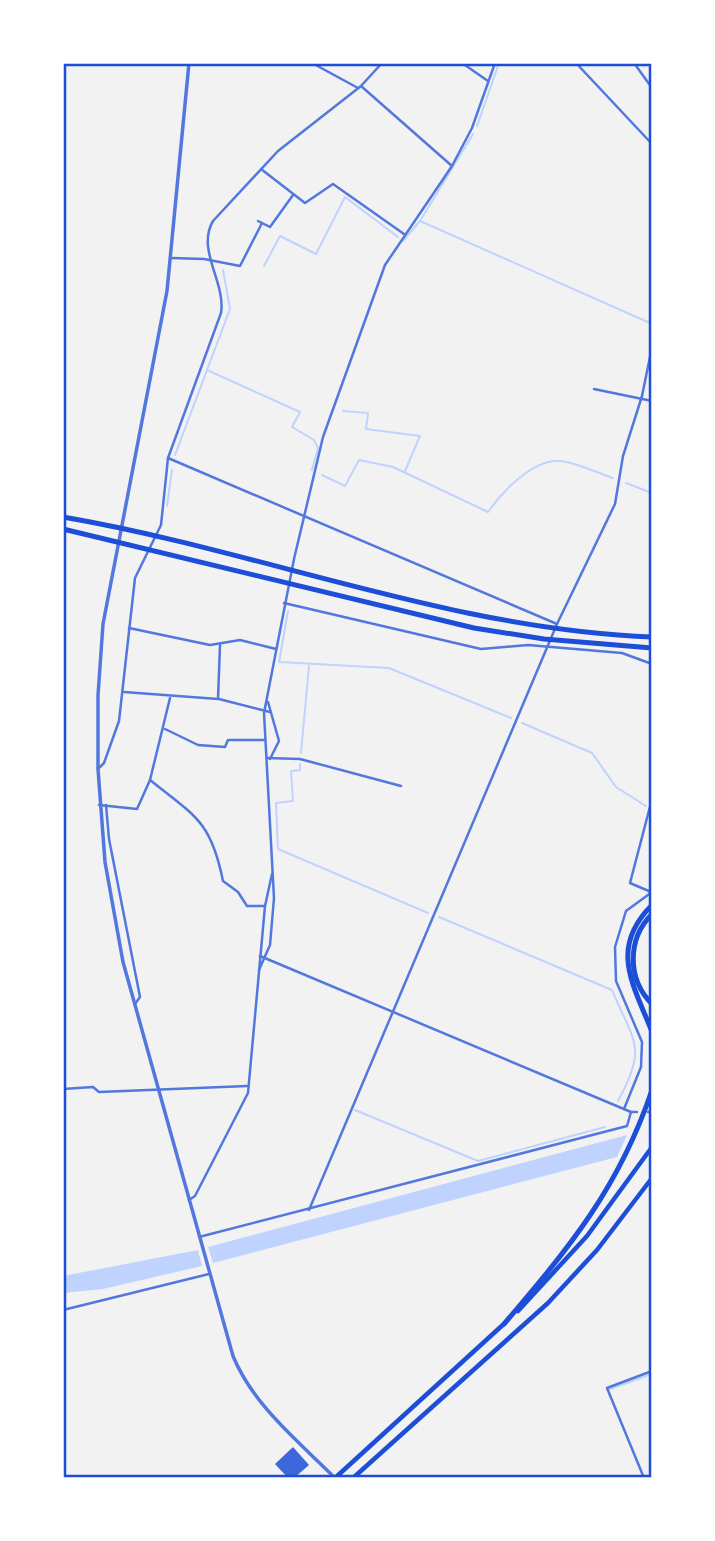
<svg xmlns="http://www.w3.org/2000/svg" width="715" height="1541" viewBox="0 0 715 1541" font-family="Rubik,sans-serif">
<rect width="100%" height="100%" fill="#f2f2f2"/>
<g fill="#bfd3fe">
<polygon points="627,1135 617,1157 213,1263 208,1247"/>
<polygon points="198,1250 202,1266 103,1289 63,1293 63,1276"/>
</g>
<g fill="none" stroke-linecap="round" stroke-linejoin="round">
<g stroke="#bfd3fe" stroke-width="2">
<polyline points="477,126 499,63"/>
<polyline points="420,221 473,134"/>
<polyline points="403,241 420,221 650,323"/>
<polyline points="264,266 280,236 316,254 345,197 398,237"/>
<polyline points="207,370 300,412 292,427 314,440 318,448 312,470"/>
<polyline points="343,411 368,413 366,429 420,436 405,471"/>
<polyline points="175,455 230,309 223,270"/>
<path d="M322,475L345,486L359,460L393,467L488,512C502,492 533,459 559,461C576,462 597,473 613,478"/>
<polyline points="626,483 652,493"/>
<polyline points="167,506 172,470"/>
<polyline points="288,611 279,662 389,668 511,718"/>
<polyline points="522,723 592,753 616,787 646,806"/>
<polyline points="301,753 309,666"/>
<polyline points="300,764 300,770 291,771 293,801 276,803 278,849 428,913"/>
<path d="M439,917L612,990C634,1043 648,1046 618,1101"/>
<polyline points="355,1110 478,1161 605,1127"/>
<polyline points="610,1389 652,1374"/>
</g>
</g>
<polygon fill="#3d67dc" points="293,1447 309,1465 294,1478 288,1478 275,1464"/>
<g fill="none" stroke-linecap="round" stroke-linejoin="round">
<g stroke="#5277de" stroke-width="2.5">
<polyline points="312,63 358,88"/>
<polyline points="462,63 488,81"/>
<polyline points="576,63 652,144"/>
<polyline points="634,63 652,88"/>
<polyline points="361,86 452,166"/>
<polyline points="261,169 305,203 333,184 404,234"/>
<polyline points="258,221 270,227 293,195"/>
<polyline points="171,258 204,259 240,266 262,223"/>
<polyline points="594,389 652,401"/>
<polyline points="168,458 557,624"/>
<polyline points="284,603 481,649 528,645 622,653 652,664"/>
<polyline points="129,628 210,645 240,640 276,649"/>
<polyline points="124,692 218,699 220,645"/>
<polyline points="219,699 270,712"/>
<polyline points="268,702 279,741 270,759"/>
<polyline points="165,729 198,745 225,747 228,740 265,740"/>
<polyline points="267,758 300,759 401,786"/>
<path d="M98,769L104,763L119,721L135,578L161,525L168,458L221,313C226,282 196,250 213,221L278,151L361,86L382,63"/>
<path d="M150,780C195,816 211,821 223,881L238,892L247,906H265"/>
<polyline points="99,805 137,809 150,780 170,698"/>
<polyline points="106,805 109,839 140,997 135,1004"/>
<polyline points="651,892 630,883 652,799"/>
<polyline points="260,956 631,1112 637,1112"/>
<polyline points="259,970 270,945 274,898 264,713 294,559 323,437 385,265 452,166 472,128 495,63"/>
<polyline points="63,1089 93,1087 99,1092 247,1086"/>
<polyline points="624,1109 641,1067 642,1042 616,981 615,947 626,911 652,892"/>
<polyline points="648,1112 652,1111"/>
<polyline points="189,1200 195,1196 248,1093 265,906 272,874"/>
<polyline points="309,1210 557,624 615,504 623,456 642,396 652,347"/>
<polyline points="199,1237 627,1126 631,1112"/>
<polyline points="63,1310 209,1274"/>
<polyline points="644,1478 607,1388 652,1371"/>
</g>
<path stroke="#5277de" stroke-width="3.5" d="M189,63L167,291L103,624L98,695V769L105,862L123,962L233,1356C253,1405 299,1442 335,1478"/>
<g stroke="#1d4ed8" stroke-width="4.5">
<polyline points="518,1311 587,1236 652,1147"/>
<polyline points="335,1478 506,1322"/>
<polyline points="353,1478 548,1303 597,1250 652,1178"/>
</g>
<g stroke="#1d4ed8" stroke-width="5">
<path d="M63,517C261,551 449,629 652,637"/>
<polyline points="63,529 474,628 544,639 652,648"/>
<path d="M652,905C608,949 634,985 652,1032"/>
<path d="M652,914C627,939 627,979 652,1004"/>
<path d="M504,1324C569,1248 619,1188 652,1090"/>
</g>
</g>
<rect width="715" height="1541" fill="none" stroke="#ffffff" stroke-width="130"/>
<rect x="65" y="65" width="585" height="1411" fill="none" stroke="#1d4ed8" stroke-width="2.5"/>
</svg>
